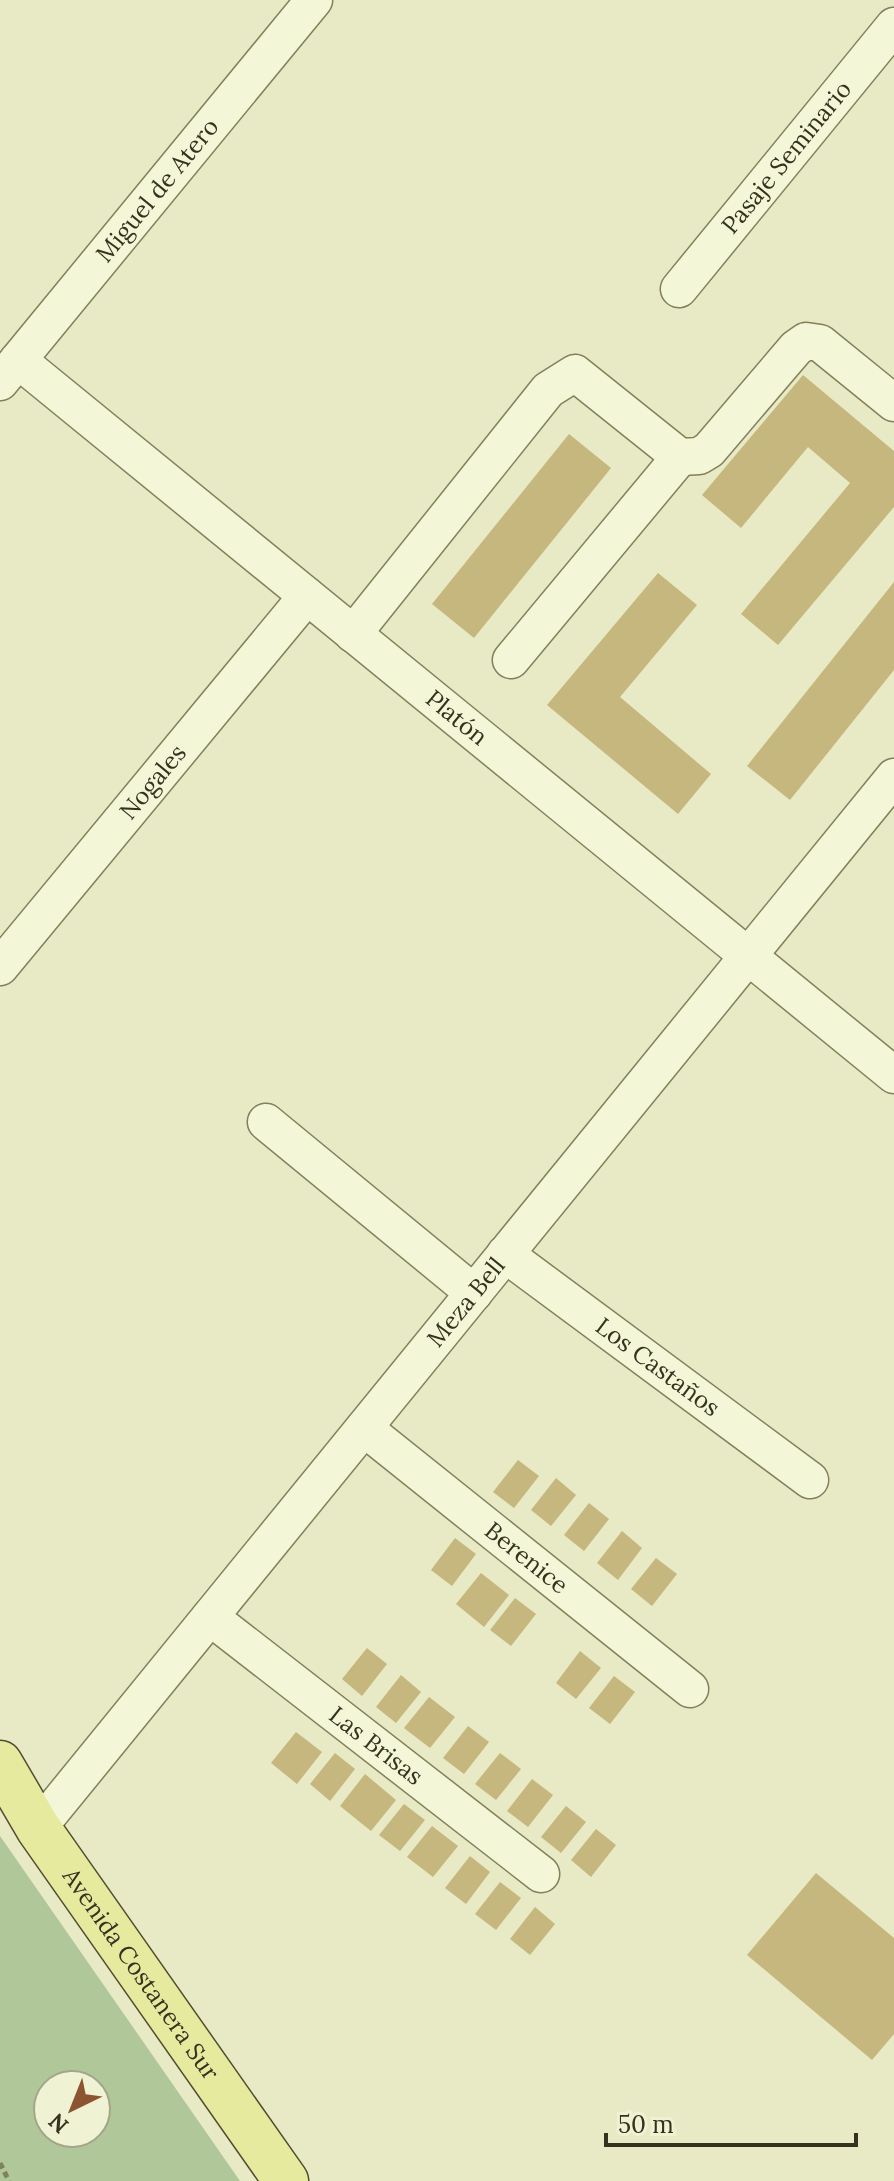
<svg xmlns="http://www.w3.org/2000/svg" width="894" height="2181" viewBox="0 0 894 2181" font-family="Lora,serif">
<rect width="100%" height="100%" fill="#e7eac4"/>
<path fill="#b0c799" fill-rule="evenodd" d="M0,1836L240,2181H0ZM48,2085H96V2133H48Z"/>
<g fill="#c5b77d">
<polygon points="803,375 894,451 894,507 778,645 741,614 850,483 808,447 741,528 702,495"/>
<polygon points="569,434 611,468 474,638 432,604"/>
<polygon points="658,573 697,605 620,697 711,774 678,814 547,705"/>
<polygon points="894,582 894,670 790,800 747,766"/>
<polygon points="518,1460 539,1476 514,1508 493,1492"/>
<polygon points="556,1478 576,1495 551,1526 531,1510"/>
<polygon points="589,1503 609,1519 584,1551 564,1535"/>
<polygon points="622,1531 642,1548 618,1580 597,1563"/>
<polygon points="455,1538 476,1554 452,1586 431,1570"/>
<polygon points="656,1558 677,1574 652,1606 631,1589"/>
<polygon points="481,1573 509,1595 484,1627 456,1604"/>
<polygon points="515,1598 536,1614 511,1646 490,1630"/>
<polygon points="367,1648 387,1664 362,1696 342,1679"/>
<polygon points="580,1651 601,1668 576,1699 556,1683"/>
<polygon points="401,1675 421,1692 396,1723 376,1707"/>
<polygon points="614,1676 635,1692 610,1724 589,1708"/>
<polygon points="429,1697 455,1717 430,1748 404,1728"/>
<polygon points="468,1726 489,1742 464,1774 443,1758"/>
<polygon points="296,1732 322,1752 297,1784 271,1763"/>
<polygon points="335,1753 355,1769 330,1801 310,1784"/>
<polygon points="500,1753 521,1769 496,1800 475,1784"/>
<polygon points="365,1774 396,1800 371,1831 340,1806"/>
<polygon points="532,1779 553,1795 528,1827 507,1811"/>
<polygon points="404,1804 425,1820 400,1851 379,1835"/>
<polygon points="566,1806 586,1822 561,1853 541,1837"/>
<polygon points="432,1826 458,1846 433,1877 407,1857"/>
<polygon points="596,1829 616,1845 591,1877 571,1860"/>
<polygon points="470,1856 490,1872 466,1904 445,1888"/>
<polygon points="816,1873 894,1938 894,2034 872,2060 747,1955"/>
<polygon points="500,1882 521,1898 496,1930 475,1914"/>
<polygon points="535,1907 555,1924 530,1955 510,1939"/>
</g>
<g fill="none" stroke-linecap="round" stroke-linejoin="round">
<defs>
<g id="minor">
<path id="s1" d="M679,289L894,26"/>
<path id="s2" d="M18,360L894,1075"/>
<path id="s3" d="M0,382L314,0"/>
<polyline points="353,634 548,390 575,373 680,457 699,456 709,450 796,348 806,341 820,343 894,403"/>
<polyline points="511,660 680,457"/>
<path id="s4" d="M0,967L307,596"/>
<polyline points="266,1122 474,1293"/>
<path id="s5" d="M505,1254L810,1480"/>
<path id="s6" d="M364,1428L690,1689"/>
<path id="s7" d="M210,1617L541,1874"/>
<path id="s8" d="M38,1828L894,777"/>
</g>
<g id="major">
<path id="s9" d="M0,1763L38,1828L286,2181"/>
</g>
</defs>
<use href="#minor" stroke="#83805c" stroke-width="39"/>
<use href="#major" stroke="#524d30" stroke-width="47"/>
<polyline stroke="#83805c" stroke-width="5" stroke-dasharray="6 4" stroke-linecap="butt" points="0,2163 9,2181"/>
<use href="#minor" stroke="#f3f6d7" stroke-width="36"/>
<use href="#major" stroke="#e5ea9f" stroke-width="44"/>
</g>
<g text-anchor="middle" stroke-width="8" stroke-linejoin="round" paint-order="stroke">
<g font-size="24" fill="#35321f" stroke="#eff2d3">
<text dy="8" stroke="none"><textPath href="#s1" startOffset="170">Pasaje Seminario</textPath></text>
<text dy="8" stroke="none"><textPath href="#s3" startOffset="248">Miguel de Atero</textPath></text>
<text dy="8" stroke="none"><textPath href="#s2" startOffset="566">Platón</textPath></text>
<text dy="8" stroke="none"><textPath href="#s4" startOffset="240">Nogales</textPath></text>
<text dy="8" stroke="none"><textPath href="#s8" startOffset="678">Meza Bell</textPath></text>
<text dy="8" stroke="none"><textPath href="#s5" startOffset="190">Los Castaños</textPath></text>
<text dy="8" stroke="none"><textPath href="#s6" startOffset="208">Berenice</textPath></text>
<text dy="8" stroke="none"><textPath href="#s7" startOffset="210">Las Brisas</textPath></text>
<text dy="8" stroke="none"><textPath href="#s9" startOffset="254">Avenida Costanera Sur</textPath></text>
</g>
</g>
<g transform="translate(72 2109) rotate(223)"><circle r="38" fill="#eff2d3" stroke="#a5a58b" stroke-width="2"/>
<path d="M0-6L14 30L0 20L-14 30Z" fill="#8d5431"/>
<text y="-12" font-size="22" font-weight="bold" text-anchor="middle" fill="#35321f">N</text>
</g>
<path d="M606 2133v12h250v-12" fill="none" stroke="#35321f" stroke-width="4"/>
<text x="618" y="2133" font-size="24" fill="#35321f" stroke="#eff2d3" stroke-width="6" paint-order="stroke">50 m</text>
</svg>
